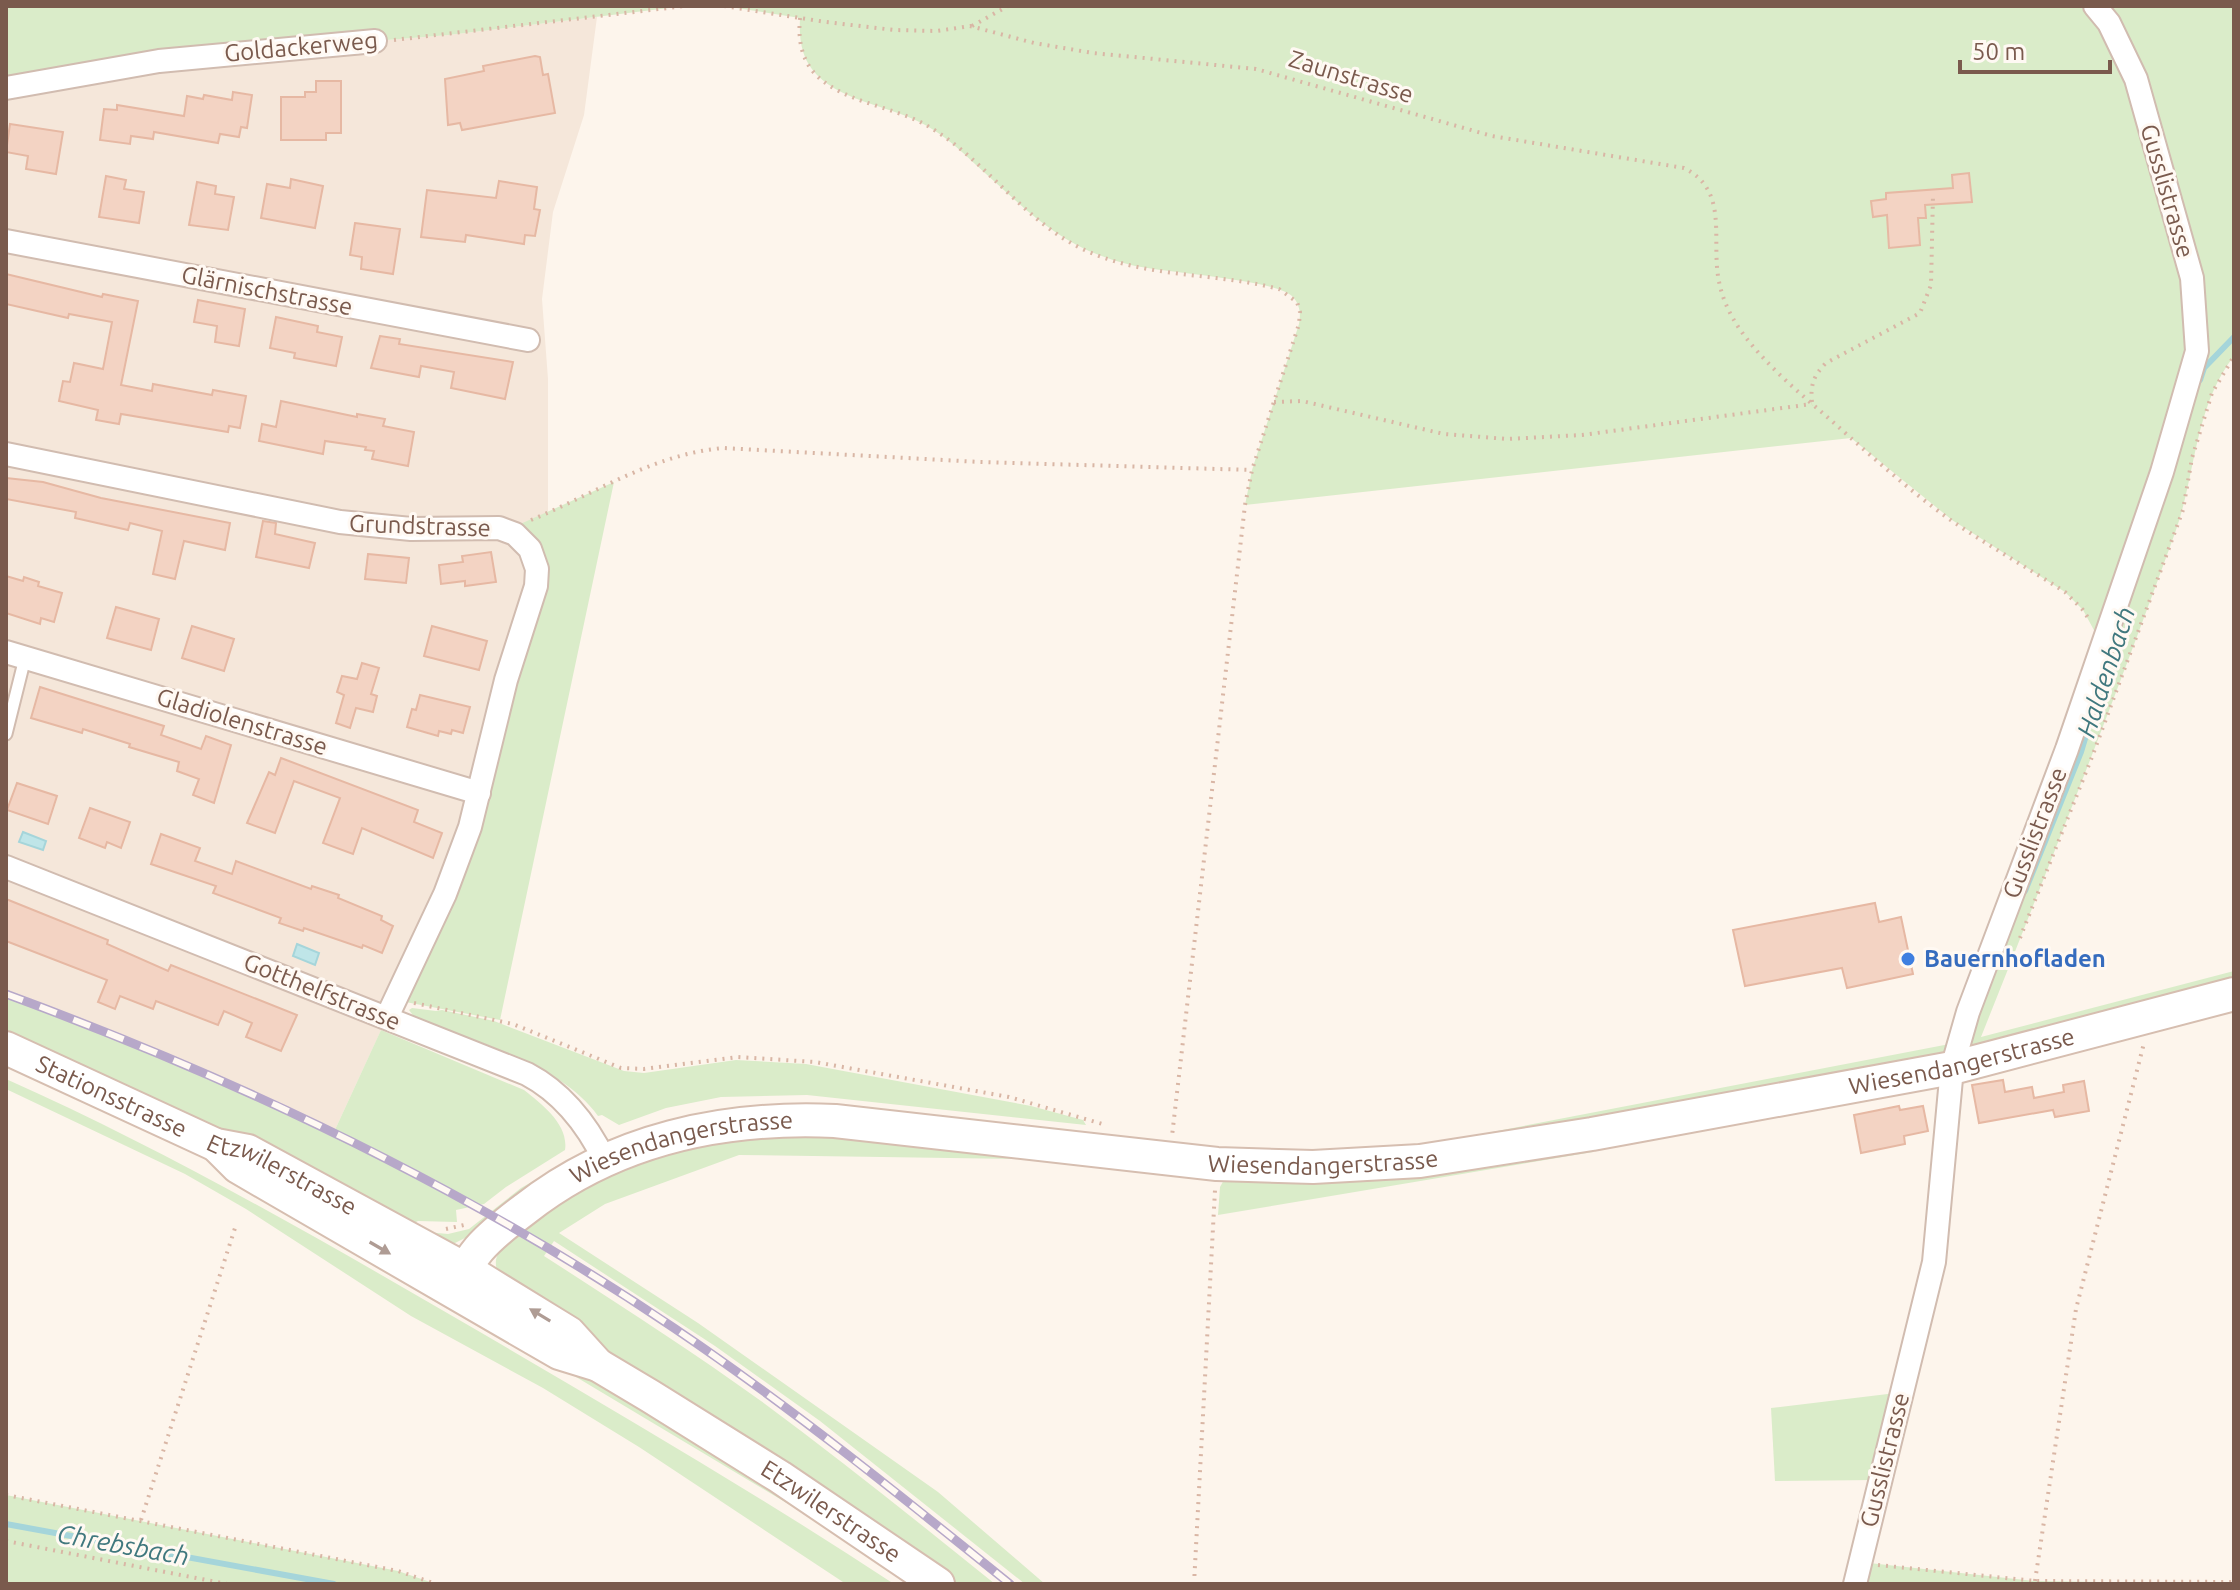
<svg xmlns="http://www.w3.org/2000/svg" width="2240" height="1590" viewBox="0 0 2240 1590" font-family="Ubuntu,sans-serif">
<rect width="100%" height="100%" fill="#fdf5ec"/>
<polygon fill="#f5e7da" points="597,17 584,115 553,212 542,299 548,379 548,513 508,530 535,559 479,793 395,1000 334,1132 181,1062 6,994 6,88 252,51 449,35"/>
<g fill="#daecc9">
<polygon points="6,6 685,6 449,35 252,51 6,88"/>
<path d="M724,6H2234V356C2194,407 2196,475 2175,533C2114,702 2048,869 1981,1037L2234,971V994L1468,1155L1466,1137L1960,1042L2101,643L2083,610L2065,592L1952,520L1851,438L1245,505L1252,470L1299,324C1301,314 1300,304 1292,296C1273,279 1164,273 1131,265C1060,248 1027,210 975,164C960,150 945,136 927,126C893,106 845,103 817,75C801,59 799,39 800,18Z"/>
<polygon points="614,482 500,1020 395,1000 445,894 537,577 507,530"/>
<path d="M6,994L181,1062L334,1132L381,1030L524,1090C542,1104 569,1125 565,1150L506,1187L484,1204L456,1210L457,1222L418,1221L404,1228L6,1036Z"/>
<path d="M412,1008L436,1011L442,1010L494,1021L624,1071L644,1073L736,1060L806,1064L1031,1106L1083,1120L1086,1125L807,1095L721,1097L666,1108L619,1125L602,1115L598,1116C561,1064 473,1041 415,1018L409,1010Z"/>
<path d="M6,1079C170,1152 325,1242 480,1332C620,1414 759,1495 894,1584H846L639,1447L543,1388L411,1316L246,1209L185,1174L6,1089Z"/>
<path d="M764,1130L1049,1153L1018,1159L739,1155L605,1204L559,1233L698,1323L938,1492L1045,1584H1025L820,1421L715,1346L554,1241L544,1256C617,1303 690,1350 761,1401C841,1460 918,1522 995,1584H958L503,1283C499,1276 495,1269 496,1260C502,1226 618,1170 649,1158C685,1145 726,1139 764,1130Z"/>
<polygon points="1593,1142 1593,1152 1218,1215 1220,1187 1225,1178"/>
<polygon points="558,1167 559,1170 509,1202 467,1237 455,1243 442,1243 427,1232 448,1234 469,1229 521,1188"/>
<polygon points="541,1356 568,1367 690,1437 918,1584 909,1584 825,1526"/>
<polygon points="1896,1393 1875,1480 1775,1481 1771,1408"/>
<polygon points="6,1495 398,1571 436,1584 6,1584"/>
<polygon points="1860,1562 2035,1581 2234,1584 1855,1584"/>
</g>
<g fill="#bfe5e8" stroke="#a5d5da" stroke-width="2">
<polygon points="23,832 46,841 43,850 19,842"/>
<polygon points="297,944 319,953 315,965 293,956"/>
</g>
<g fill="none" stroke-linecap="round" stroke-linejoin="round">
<g stroke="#a5d5da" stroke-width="6">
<polyline points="2200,380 2204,368 2234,337"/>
<polyline points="2025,891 2081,752 2106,669"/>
<polyline points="6,1524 334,1584"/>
</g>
</g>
<g fill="#f3d3c3" stroke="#e6b8a3" stroke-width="2">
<polygon points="535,56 540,57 543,75 548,74 555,113 462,130 460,123 448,125 445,79 484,71 483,66"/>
<polygon points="316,81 341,81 341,133 326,133 326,140 281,140 281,97 305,97 305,92 316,92"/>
<polygon points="233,92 252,95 247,128 241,127 239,137 220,134 218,143 154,132 153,139 131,136 130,144 100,140 104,109 117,110 117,105 184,116 187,96 203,99 204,95 232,100"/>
<polygon points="10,124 63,132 56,174 26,169 28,156 6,152"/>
<polygon points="1969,173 1972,202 1925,205 1926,218 1918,218 1920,245 1889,248 1887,215 1873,217 1871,201 1886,199 1886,193 1953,188 1952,175"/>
<polygon points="106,176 126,180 124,189 144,192 139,223 99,217"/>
<polygon points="291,179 323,186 315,228 261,218 267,184 290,188"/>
<polygon points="499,181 537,187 534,209 540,210 535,236 525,235 524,244 466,235 465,242 421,237 427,190 496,198"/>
<polygon points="197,182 216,186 215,194 234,197 228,230 189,225"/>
<polygon points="355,223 400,229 393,274 361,269 362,257 350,255"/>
<polygon points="6,274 102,297 103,294 138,301 121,385 152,391 153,384 212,395 213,390 246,396 240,428 229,426 228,432 121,414 119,424 96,420 98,410 59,401 63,381 70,382 74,363 103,369 112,322 69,314 68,318 6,304"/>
<polygon points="198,300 245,309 239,346 215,342 217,326 194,322"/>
<polygon points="276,317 318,326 317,332 342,337 336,366 294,358 295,353 270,348"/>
<polygon points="380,336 400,339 399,344 513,362 505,399 451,388 454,372 421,366 419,377 371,368"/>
<polygon points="281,401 357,417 357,414 385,419 383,426 414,432 408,466 372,459 374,451 365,450 366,447 325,441 323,454 259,441 262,424 276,427"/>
<polygon points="6,478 43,482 101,498 230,523 225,550 184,541 175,579 153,574 162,531 130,523 128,530 75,518 76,512 6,499"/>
<polygon points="263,521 276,523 275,534 315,543 309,568 256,557"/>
<polygon points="491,552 496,582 465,586 465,581 441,584 439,565 463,562 462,556"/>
<polygon points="368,554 409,558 406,583 365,579"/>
<polygon points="6,576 23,581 24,577 39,582 38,586 62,593 54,622 41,618 40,624 6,613"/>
<polygon points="116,607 159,619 151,650 107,638"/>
<polygon points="192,626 234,639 224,671 182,658"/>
<polygon points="432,626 487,641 479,670 424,656"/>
<polygon points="362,663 379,668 371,694 377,696 373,712 356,708 350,728 336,723 344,695 337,692 342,676 357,679"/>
<polygon points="40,687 164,726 161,735 201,749 206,736 231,745 214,803 193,795 199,779 177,771 179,762 129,747 130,744 83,729 82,733 31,718"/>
<polygon points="420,695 470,707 463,733 452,730 451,734 439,731 438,736 407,727 412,709 416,710"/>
<polygon points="281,758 418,810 414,822 442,833 433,858 362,828 353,854 323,843 340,798 294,781 275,833 247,823 269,772 275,775"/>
<polygon points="17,783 57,796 48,824 7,810"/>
<polygon points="90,808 130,822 121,848 107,842 105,848 79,838"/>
<polygon points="161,834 200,848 195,861 232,874 236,861 311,889 312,886 339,895 338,898 382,916 381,920 393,926 382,953 363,945 362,948 304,928 303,931 279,923 281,918 213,893 216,886 151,864"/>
<polygon points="6,899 108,940 107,944 168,971 171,965 297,1015 281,1051 246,1037 252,1023 224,1011 218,1025 156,1001 153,1009 120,996 115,1009 98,1002 107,980 6,941"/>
<polygon points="1875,903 1879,922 1901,917 1913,974 1847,988 1842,968 1745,986 1733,930"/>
<polygon points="2003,1080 2005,1092 2032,1087 2034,1098 2064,1092 2063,1085 2084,1081 2089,1111 2055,1117 2053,1110 1979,1123 1972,1085"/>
<polygon points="1899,1106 1900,1110 1923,1106 1928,1131 1904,1136 1905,1144 1861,1153 1854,1115"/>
</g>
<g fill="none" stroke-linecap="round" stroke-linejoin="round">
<defs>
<polyline id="service" points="6,734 25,658"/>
<g id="minor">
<polyline points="6,88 159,61 375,41"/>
<polyline points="6,241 528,340"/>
<polyline points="6,454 340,522 411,529 499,528 515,534 530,549 537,569 536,586 506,680 470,827 445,894 387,1017"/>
<polyline points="6,652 479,793"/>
<path d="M6,867L527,1074C563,1093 587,1124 605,1161"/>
<polyline points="1855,1584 1934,1262 1952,1068 1968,1012 2067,749 2162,472 2197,351 2192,278 2136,79 2109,23 2095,6"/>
</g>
<g id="secondary">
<path id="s1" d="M6,1048L216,1145L248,1151L465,1269L569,1333L598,1365"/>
<path id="s2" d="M216,1145L238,1167L559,1353L598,1365L650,1396L780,1477L938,1584"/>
<path id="s3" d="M452,1290C460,1276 469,1261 479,1249C492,1234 509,1221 525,1209C614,1139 724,1116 835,1121L1217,1164L1313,1167L1420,1161L1592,1134L1952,1068L2234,994"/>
</g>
</defs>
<use href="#service" stroke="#d1bcb0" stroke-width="15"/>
<use href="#minor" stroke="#d1bcb0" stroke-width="26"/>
<use href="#secondary" stroke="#d6beb0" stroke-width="36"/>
<g stroke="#d9b6a5" stroke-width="4" stroke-dasharray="2 6" stroke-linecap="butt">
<path d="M724,6L826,22L894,30L937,31L970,26L1034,43L1093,53L1256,69L1492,136L1684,168C1728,190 1712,235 1718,276C1721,296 1729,314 1741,331C1764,363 1796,390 1826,416C1867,452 1908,490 1952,521C1989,546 2028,568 2065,592L2083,610L2090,621"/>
<path d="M800,18C798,39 801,59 816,75C845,103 892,106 926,125C988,160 1027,228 1094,254C1153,278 1218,273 1279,289L1297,302L1300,312L1299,324L1252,470L1245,505L1172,1136"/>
<polyline points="972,26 1008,6"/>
<polyline points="394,40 685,6"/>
<polyline points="1274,402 1302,401 1444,434 1507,439 1582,435 1812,404"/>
<path d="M1812,402C1810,385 1814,375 1826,363L1920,313L1931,285L1933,195"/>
<path d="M531,520C594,494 654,454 723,448L980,462L1252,470"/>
<polyline points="2020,938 2092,757 2183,510 2192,458 2212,393 2234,356"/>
<polyline points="414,1003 513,1024 621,1068 644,1069 738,1057 815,1062 1009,1097 1106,1125"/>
<polyline points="446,1229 464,1225"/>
<polyline points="6,1495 398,1571 436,1584"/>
<polyline points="141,1520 236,1225"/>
<polyline points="6,1541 227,1584"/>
<polyline points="1878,1565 2035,1581 2234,1582"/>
<polyline points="2035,1581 2076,1309 2144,1043"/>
<polyline points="1194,1584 1215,1190"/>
</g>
<use href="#service" stroke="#fff" stroke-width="11"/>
<use href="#minor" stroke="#fff" stroke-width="22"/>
<use href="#secondary" stroke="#fff" stroke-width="32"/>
<defs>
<path id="rail" d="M6,994C240,1080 467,1188 674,1328C791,1407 901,1496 1010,1584"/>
</defs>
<use href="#rail" stroke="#b7a8c9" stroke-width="9"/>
<use href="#rail" stroke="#fff9f3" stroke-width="6" stroke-dasharray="18" stroke-linecap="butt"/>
</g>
<defs><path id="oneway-solid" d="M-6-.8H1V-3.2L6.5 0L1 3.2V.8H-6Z" transform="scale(2)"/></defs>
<g fill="#af9c94">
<use href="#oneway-solid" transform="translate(380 1248) rotate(30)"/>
<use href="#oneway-solid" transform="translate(540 1315) rotate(-149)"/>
</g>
<circle fill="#3f7fe0" stroke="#fff9f3" stroke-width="3" cx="1908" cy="959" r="8"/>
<g text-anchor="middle" stroke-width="6" stroke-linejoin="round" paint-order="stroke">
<g font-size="24" fill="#7a5a4d" stroke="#fff9f3">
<text transform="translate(301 47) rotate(-5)" y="8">Goldackerweg</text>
<text transform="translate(1351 77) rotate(17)" y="8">Zaunstrasse</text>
<text transform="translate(2167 191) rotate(74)" y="8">Gusslistrasse</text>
<text transform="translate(267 291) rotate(11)" y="8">Glärnischstrasse</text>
<text transform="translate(420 526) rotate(2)" y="8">Grundstrasse</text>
<text transform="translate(242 722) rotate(17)" y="8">Gladiolenstrasse</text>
<text transform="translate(2035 833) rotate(-69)" y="8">Gusslistrasse</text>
<text transform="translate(322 992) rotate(22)" y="8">Gotthelfstrasse</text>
<text dy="8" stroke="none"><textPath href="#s3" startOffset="1578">Wiesendangerstrasse</textPath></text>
<text dy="8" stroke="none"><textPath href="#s1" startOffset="116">Stationsstrasse</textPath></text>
<text dy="8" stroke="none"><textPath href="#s3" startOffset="282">Wiesendangerstrasse</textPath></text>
<text dy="8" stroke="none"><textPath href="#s3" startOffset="930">Wiesendangerstrasse</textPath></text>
<text dy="8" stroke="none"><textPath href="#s1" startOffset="304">Etzwilerstrasse</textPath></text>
<text transform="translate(1885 1460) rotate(-76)" y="8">Gusslistrasse</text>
<text dy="8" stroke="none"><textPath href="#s2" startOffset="718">Etzwilerstrasse</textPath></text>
</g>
<g font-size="24" font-weight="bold" fill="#366cbe" stroke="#fff9f3" text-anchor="start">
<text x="1924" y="967">Bauernhofladen</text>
</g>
<g font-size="26" font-style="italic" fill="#40787e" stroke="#fff9f3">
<text transform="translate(2106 672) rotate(-72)" y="9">Haldenbach</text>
<text transform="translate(123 1545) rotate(10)" y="9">Chrebsbach</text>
</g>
</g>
<rect width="2240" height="1590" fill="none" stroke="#7a5a4d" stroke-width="16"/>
<path d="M1960 60v12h150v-12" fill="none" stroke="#7a5a4d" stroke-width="4"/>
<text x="1972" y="60" font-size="24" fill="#7a5a4d" stroke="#fff9f3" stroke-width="6" paint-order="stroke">50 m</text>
</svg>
